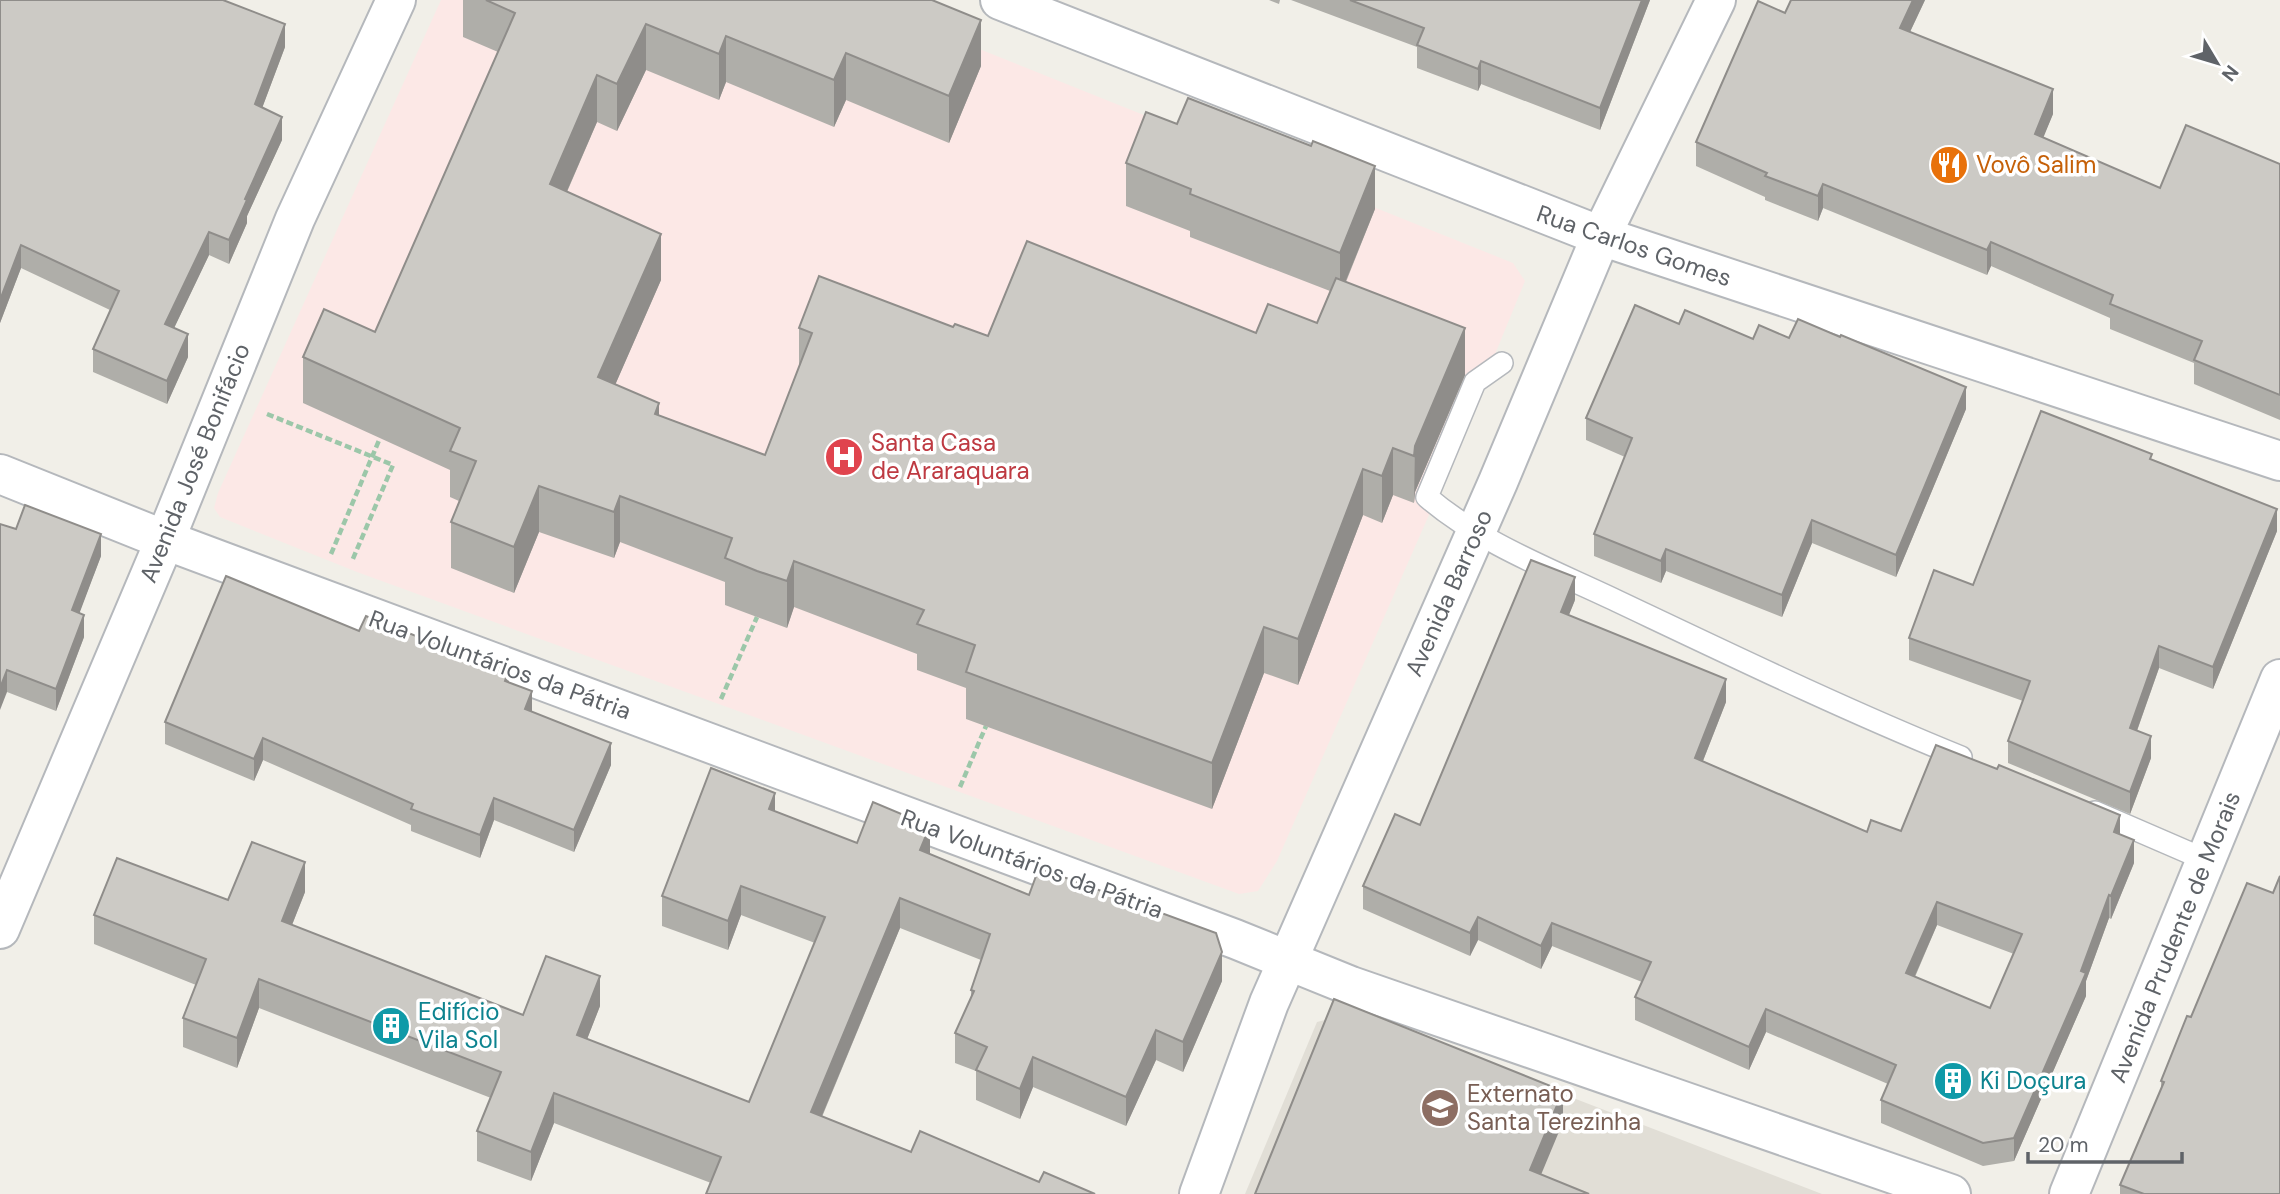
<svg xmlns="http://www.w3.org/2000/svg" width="2280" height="1194" viewBox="0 0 2280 1194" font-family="'DM Sans',sans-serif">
<rect width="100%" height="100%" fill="#f1efe8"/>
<polygon fill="#e1ded6" points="1353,1013 1822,1194 1245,1194 1317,1022"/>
<polygon fill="#fce8e6" points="441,0 857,0 1513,263 1525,281 1432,508 1277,861 1258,891 1239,894 357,572 220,517 214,508 218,493"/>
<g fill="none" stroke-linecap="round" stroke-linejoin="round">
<defs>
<g id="service">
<path d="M1502,363L1475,382L1427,497C1482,544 1552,570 1617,601C1731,655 1845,710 1961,757"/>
<polyline points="2095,812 2206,860"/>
</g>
<g id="minor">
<polyline points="0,474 165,540 1235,939 1351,986 1951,1194"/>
<polyline points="2069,1194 2280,679"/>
</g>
<g id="tertiary">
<polyline points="1000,0 1601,236 2280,461"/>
<polyline points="0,929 165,540 295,219 396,0"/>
<polyline points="1199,1194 1269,1003 1498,482 1601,236 1716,0"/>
</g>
</defs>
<use href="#service" stroke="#b5b8bc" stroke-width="24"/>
<use href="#minor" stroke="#b5b8bc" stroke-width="42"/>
<use href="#tertiary" stroke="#b5b8bc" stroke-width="42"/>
<g stroke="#9cc7a9" stroke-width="4.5" stroke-dasharray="7 3.5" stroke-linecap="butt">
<polyline points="267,414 393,465 352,561"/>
<polyline points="331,554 380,438"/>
<polyline points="721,699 757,617"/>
<polyline points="960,787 986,726"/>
</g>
<use href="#service" stroke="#fff" stroke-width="21"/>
<use href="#minor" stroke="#fff" stroke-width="38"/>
<use href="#tertiary" stroke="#fff" stroke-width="38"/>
</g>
<g fill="#afaea9" fill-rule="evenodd">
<polygon points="0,0 285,47 262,108 282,140 247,216 247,223 229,264 209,255 174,328 188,357 167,404 93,372 93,349 110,310 21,268 0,323"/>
<polygon points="463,0 932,0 981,66 949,143 846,100 834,127 726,82 719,100 646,70 617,131 597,122 567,192 661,280 615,385 659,415 765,455 799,368 799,328 953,327 988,336 1256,333 1317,323 1330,291 1190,237 1190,231 1126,206 1126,163 1375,209 1346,282 1465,375 1415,492 1414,503 1393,495 1382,523 1363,515 1298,685 1264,673 1212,809 966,719 966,688 917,670 917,654 794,607 787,628 757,617 725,605 725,582 620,542 614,558 539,532 514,593 451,568 451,522 459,501 450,497 450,470 303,403 303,357 375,332 498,52 463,37"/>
<polygon points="1269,0 1280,0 1279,4"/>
<polygon points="1291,0 1650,0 1600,130 1481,84 1478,91 1417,68 1417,47"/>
<polygon points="1791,0 1925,0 1910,32 2053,114 2043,137 2160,188 2280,164 2280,420 2194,384 2194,363 2110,329 2110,318 1991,266 1987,275 1823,208 1818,221 1765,200 1765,197 1696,166 1696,142 1785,13"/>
<polygon points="1679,324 1753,339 1789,338 1966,409 1896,577 1812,543 1782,617 1666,571 1661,583 1594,556 1594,534 1625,457 1586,440 1586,418"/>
<polygon points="2152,460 2277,531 2213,689 2159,668 2137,731 2151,758 2130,814 2008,763 2008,741 2023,701 1909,660 1909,638 1973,585"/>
<polygon points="0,524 101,556 79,613 84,637 56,711 7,692"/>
<path d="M1575,600L1568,616L1726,702L1703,761L1867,832L1901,831L2120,835L2134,863L2111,919L2109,918L2086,981V996L2014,1161L1983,1166L1881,1123V1100L1888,1084L1766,1032L1749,1070L1635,1020V997L1642,982L1552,946L1541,969L1478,940L1470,956L1363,909V886L1420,825ZM1937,925L2014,954L1990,1008L1915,977Z"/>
<polygon points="359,631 509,682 532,712 611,765 574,852 494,820 480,858 411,831 411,825 263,760 254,781 165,744 165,722"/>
<polygon points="775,811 857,843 930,855 1222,981 1183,1072 1156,1060 1126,1126 1033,1087 1020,1119 976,1100 976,1071 955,1063 955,1033 971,999 971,990 981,960 900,928 822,1117 911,1152 1039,1182 1095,1194 711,1183 554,1123 531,1181 477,1161 477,1131 491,1098 259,1008 237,1068 183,1047 183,1018 196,985 94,944 94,915 305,892 292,925 523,1015 600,1006 587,1039 749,1102 815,943 741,915 728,950 662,926 662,896"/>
<polygon points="2191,1017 2280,1194 2120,1194 2120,1185 2161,1089 2161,1081"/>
</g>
<g fill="#8f8d8a">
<polygon points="1642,0 1650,0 1600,130 1600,108"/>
<polygon points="1913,0 1925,0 1900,53 1900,28"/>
<polygon points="981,20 981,66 949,143 949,96"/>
<polygon points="285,24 285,47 255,127 255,104"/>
<polygon points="646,24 646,70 617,131 617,84"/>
<polygon points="726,36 726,82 719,100 719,54"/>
<polygon points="846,53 846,100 834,127 834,80"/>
<polygon points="1481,61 1481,84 1478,91 1478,69"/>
<polygon points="597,75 597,122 550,230 550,184"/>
<polygon points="2053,89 2053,114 2035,158 2035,134"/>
<polygon points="282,117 282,140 247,216 247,223 229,264 229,240 245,199"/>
<polygon points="1375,166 1375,209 1340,295 1340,253"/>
<polygon points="1823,184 1823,208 1818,221 1818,196"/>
<polygon points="209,232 209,255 165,347 165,324"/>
<polygon points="661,234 661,280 598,424 598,377"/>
<polygon points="1991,242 1991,266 1987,275 1987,250"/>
<polygon points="21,245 21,268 0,323 0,300"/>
<polygon points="1465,328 1465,375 1415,492 1414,503 1415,446"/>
<polygon points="188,334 188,357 167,404 167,381"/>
<polygon points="1966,387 1966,409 1896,577 1896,555"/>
<polygon points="659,403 659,449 655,414"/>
<polygon points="1393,448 1393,495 1382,523 1382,476"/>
<polygon points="1363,469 1363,515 1298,685 1298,639"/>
<polygon points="539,486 539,532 514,593 514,547"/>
<polygon points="620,496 620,542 614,558 614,512"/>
<polygon points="2277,509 2277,531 2213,689 2213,667"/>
<polygon points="1812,520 1812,543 1782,617 1782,595"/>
<polygon points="101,534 101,556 72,633 72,610"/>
<polygon points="1666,549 1666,571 1661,583 1661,561"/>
<polygon points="794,561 794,607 787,628 787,581"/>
<polygon points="1575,577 1575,600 1561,635 1561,612"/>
<polygon points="84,615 84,637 56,711 56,689"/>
<polygon points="1264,627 1264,673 1212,809 1212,763"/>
<polygon points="2159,646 2159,668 2130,750 2130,728"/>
<polygon points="7,670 7,692 0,710 0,688"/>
<polygon points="509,670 509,692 505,681"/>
<polygon points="1726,679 1726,702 1695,781 1695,758"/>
<polygon points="532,691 532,713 525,709"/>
<polygon points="2151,736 2151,758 2130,814 2130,792"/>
<polygon points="263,738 263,760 254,781 254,759"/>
<polygon points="611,743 611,765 574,852 574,830"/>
<polygon points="775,793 775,823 769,809"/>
<polygon points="494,798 494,820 480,858 480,835"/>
<polygon points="2120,815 2120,838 2114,832"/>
<polygon points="930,826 930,855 920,850"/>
<polygon points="2134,840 2134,863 2111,919 2111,896"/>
<polygon points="305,862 305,892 282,950 282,921"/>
<polygon points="741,886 741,915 728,950 728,921"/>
<polygon points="2109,895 2109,918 2086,981 2086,996 2014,1161 2014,1138 2081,971"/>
<polygon points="900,898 900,928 811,1142 811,1112"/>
<polygon points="1937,902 1937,925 1906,996 1906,973"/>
<polygon points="1478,917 1478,940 1470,956 1470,933"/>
<polygon points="1552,923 1552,946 1541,969 1541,946"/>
<polygon points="1222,952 1222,981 1183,1072 1183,1042"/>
<polygon points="600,976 600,1006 577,1065 577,1035"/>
<polygon points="259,979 259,1008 237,1068 237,1038"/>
<polygon points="1766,1009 1766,1032 1749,1070 1749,1047"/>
<polygon points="1156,1030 1156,1060 1126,1126 1126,1097"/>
<polygon points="1033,1057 1033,1087 1020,1119 1020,1089"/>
<polygon points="1563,1091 1563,1122 1533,1194 1530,1170"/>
<polygon points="554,1093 554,1123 531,1181 531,1152"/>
</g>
<g fill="#cccac5" stroke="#8f8d8a" stroke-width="2" fill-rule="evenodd">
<polygon points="0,0 223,0 285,24 255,104 282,117 245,199 247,200 229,240 209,232 165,324 188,334 167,381 93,349 119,291 21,245 0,300"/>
<polygon points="486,0 932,0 981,20 949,96 846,53 834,80 726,36 719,54 646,24 617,84 597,75 550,184 661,234 598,377 659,403 655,414 765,455 812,333 799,328 819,276 953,327 955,324 988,336 1027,241 1256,333 1268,304 1317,323 1336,278 1465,328 1415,446 1414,456 1393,448 1382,476 1363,469 1298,639 1264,627 1212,763 966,672 975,645 917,624 924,610 794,561 787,581 757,571 725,558 732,538 620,496 614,512 539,486 514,547 451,522 476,461 450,451 460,428 303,357 324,309 375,332 515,13"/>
<polygon points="1350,0 1642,0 1600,108 1481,61 1478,69 1417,45 1424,28"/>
<polygon points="1791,0 1913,0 1900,28 2053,89 2035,134 2160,188 2186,125 2280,164 2280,395 2194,360 2202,341 2110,304 2113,295 1991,242 1987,250 1823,184 1818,196 1765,176 1767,173 1696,142 1758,1 1785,13"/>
<polygon points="1188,98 1311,146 1313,141 1375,166 1340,253 1190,194 1191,189 1126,163 1146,112 1177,124"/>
<polygon points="1635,305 1679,324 1685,310 1753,339 1759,325 1789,338 1798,319 1840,337 1841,335 1966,387 1896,555 1812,520 1782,595 1666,549 1661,561 1594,534 1632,438 1586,418"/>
<polygon points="2041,411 2152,454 2150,459 2277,509 2213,667 2159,646 2130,728 2151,736 2130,792 2008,741 2030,681 1909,638 1934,570 1973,585"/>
<polygon points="25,505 101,534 72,610 84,615 56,689 7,670 0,688 0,524 16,529"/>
<path d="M1531,560L1575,577L1561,612L1726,679L1695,758L1867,832L1871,820L1901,831L1936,745L1997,769L1999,765L2120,815L2114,832L2134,840L2111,896L2109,895L2081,971L2086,973L2014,1138L1983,1143L1881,1100L1896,1065L1766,1009L1749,1047L1635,997L1651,962L1552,923L1541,946L1478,917L1470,933L1363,886L1395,814L1420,825ZM1937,902L2022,934L1990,1008L1906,973Z"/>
<polygon points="226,576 359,631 366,616 471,658 472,656 509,670 505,681 532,691 525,709 611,743 574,830 494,798 480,835 411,809 413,804 263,738 254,759 165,722"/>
<polygon points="711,768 775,793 769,809 857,843 873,802 930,826 920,850 1029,895 1039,868 1216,933 1222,952 1183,1042 1156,1030 1126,1097 1033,1057 1020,1089 976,1070 987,1047 955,1033 974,991 971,990 990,934 900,898 811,1112 911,1152 920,1131 1039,1182 1044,1172 1095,1194 706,1194 721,1157 554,1093 531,1152 477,1131 501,1072 259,979 237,1038 183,1018 206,959 94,915 117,858 228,900 252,842 305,862 282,921 523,1015 546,956 600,976 577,1035 749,1102 825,917 741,886 728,921 662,896"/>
<polygon points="2280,876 2280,1194 2144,1194 2120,1185 2164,1082 2161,1081 2187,1016 2191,1017 2247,883 2273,893"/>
<polygon points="1334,999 1563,1091 1530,1170 1589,1194 1255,1194"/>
</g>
<defs>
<symbol id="restaurant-disc" viewBox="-11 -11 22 22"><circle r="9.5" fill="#e8710a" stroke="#fff"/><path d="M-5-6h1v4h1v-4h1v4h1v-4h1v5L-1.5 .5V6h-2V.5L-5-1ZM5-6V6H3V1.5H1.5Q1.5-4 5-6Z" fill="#fff"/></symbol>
<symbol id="hospital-disc" viewBox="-11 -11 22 22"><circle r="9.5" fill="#e0444e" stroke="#fff"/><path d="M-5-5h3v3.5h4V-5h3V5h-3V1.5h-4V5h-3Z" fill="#fff"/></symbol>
<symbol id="building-disc" viewBox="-11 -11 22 22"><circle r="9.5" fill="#0f9aa8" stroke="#fff"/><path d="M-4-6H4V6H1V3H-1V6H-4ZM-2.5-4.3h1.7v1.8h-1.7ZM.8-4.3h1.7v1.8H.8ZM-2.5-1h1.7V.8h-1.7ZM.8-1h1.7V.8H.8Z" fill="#fff"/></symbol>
<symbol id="school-disc" viewBox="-11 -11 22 22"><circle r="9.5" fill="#8d6e63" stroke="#fff"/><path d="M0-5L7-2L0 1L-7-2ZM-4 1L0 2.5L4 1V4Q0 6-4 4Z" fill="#fff"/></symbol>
</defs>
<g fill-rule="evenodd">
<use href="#restaurant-disc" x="1927" y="143" width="44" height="44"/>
<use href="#hospital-disc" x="822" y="435" width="44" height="44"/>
<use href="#building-disc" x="369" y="1004" width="44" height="44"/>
<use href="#building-disc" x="1931" y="1059" width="44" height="44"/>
<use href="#school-disc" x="1418" y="1086" width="44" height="44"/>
</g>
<g text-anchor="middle" stroke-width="7" stroke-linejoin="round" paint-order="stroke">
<g font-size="24" fill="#c56008" stroke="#fff" text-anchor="start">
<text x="1976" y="173">Vovô Salim</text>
</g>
<g font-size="24" fill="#5f6368" stroke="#fff">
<text transform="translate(1634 246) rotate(19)" y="8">Rua Carlos Gomes</text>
<text transform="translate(195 463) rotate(-68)" y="8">Avenida José Bonifácio</text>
<text transform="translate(1449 593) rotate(-66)" y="8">Avenida Barroso</text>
<text transform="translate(500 665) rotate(20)" y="8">Rua Voluntários da Pátria</text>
<text transform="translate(1032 864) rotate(20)" y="8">Rua Voluntários da Pátria</text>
<text transform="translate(2175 937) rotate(-68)" y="8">Avenida Prudente de Morais</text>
</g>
<g font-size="24" fill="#be3a42" stroke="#fff" text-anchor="start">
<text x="871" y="451">Santa Casa<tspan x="871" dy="28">de Araraquara</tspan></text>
</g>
<g font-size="24" fill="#0d838f" stroke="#fff" text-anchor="start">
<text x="418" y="1020">Edifício<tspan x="418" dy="28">Vila Sol</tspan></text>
<text x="1980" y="1089">Ki Doçura</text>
</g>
<g font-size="24" fill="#785e54" stroke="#fff" text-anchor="start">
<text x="1467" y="1102">Externato<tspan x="1467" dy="28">Santa Terezinha</tspan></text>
</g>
</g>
<g transform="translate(2217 63) rotate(128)" stroke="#ffffff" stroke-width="5" paint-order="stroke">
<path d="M0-5L12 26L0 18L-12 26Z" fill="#5f6368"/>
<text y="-10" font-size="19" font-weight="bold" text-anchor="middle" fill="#5f6368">N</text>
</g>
<path d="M2028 1152v10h154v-10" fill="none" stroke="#5f6368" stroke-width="3.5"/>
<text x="2038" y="1152" font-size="21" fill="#5f6368" stroke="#ffffff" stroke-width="5" paint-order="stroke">20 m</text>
</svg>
